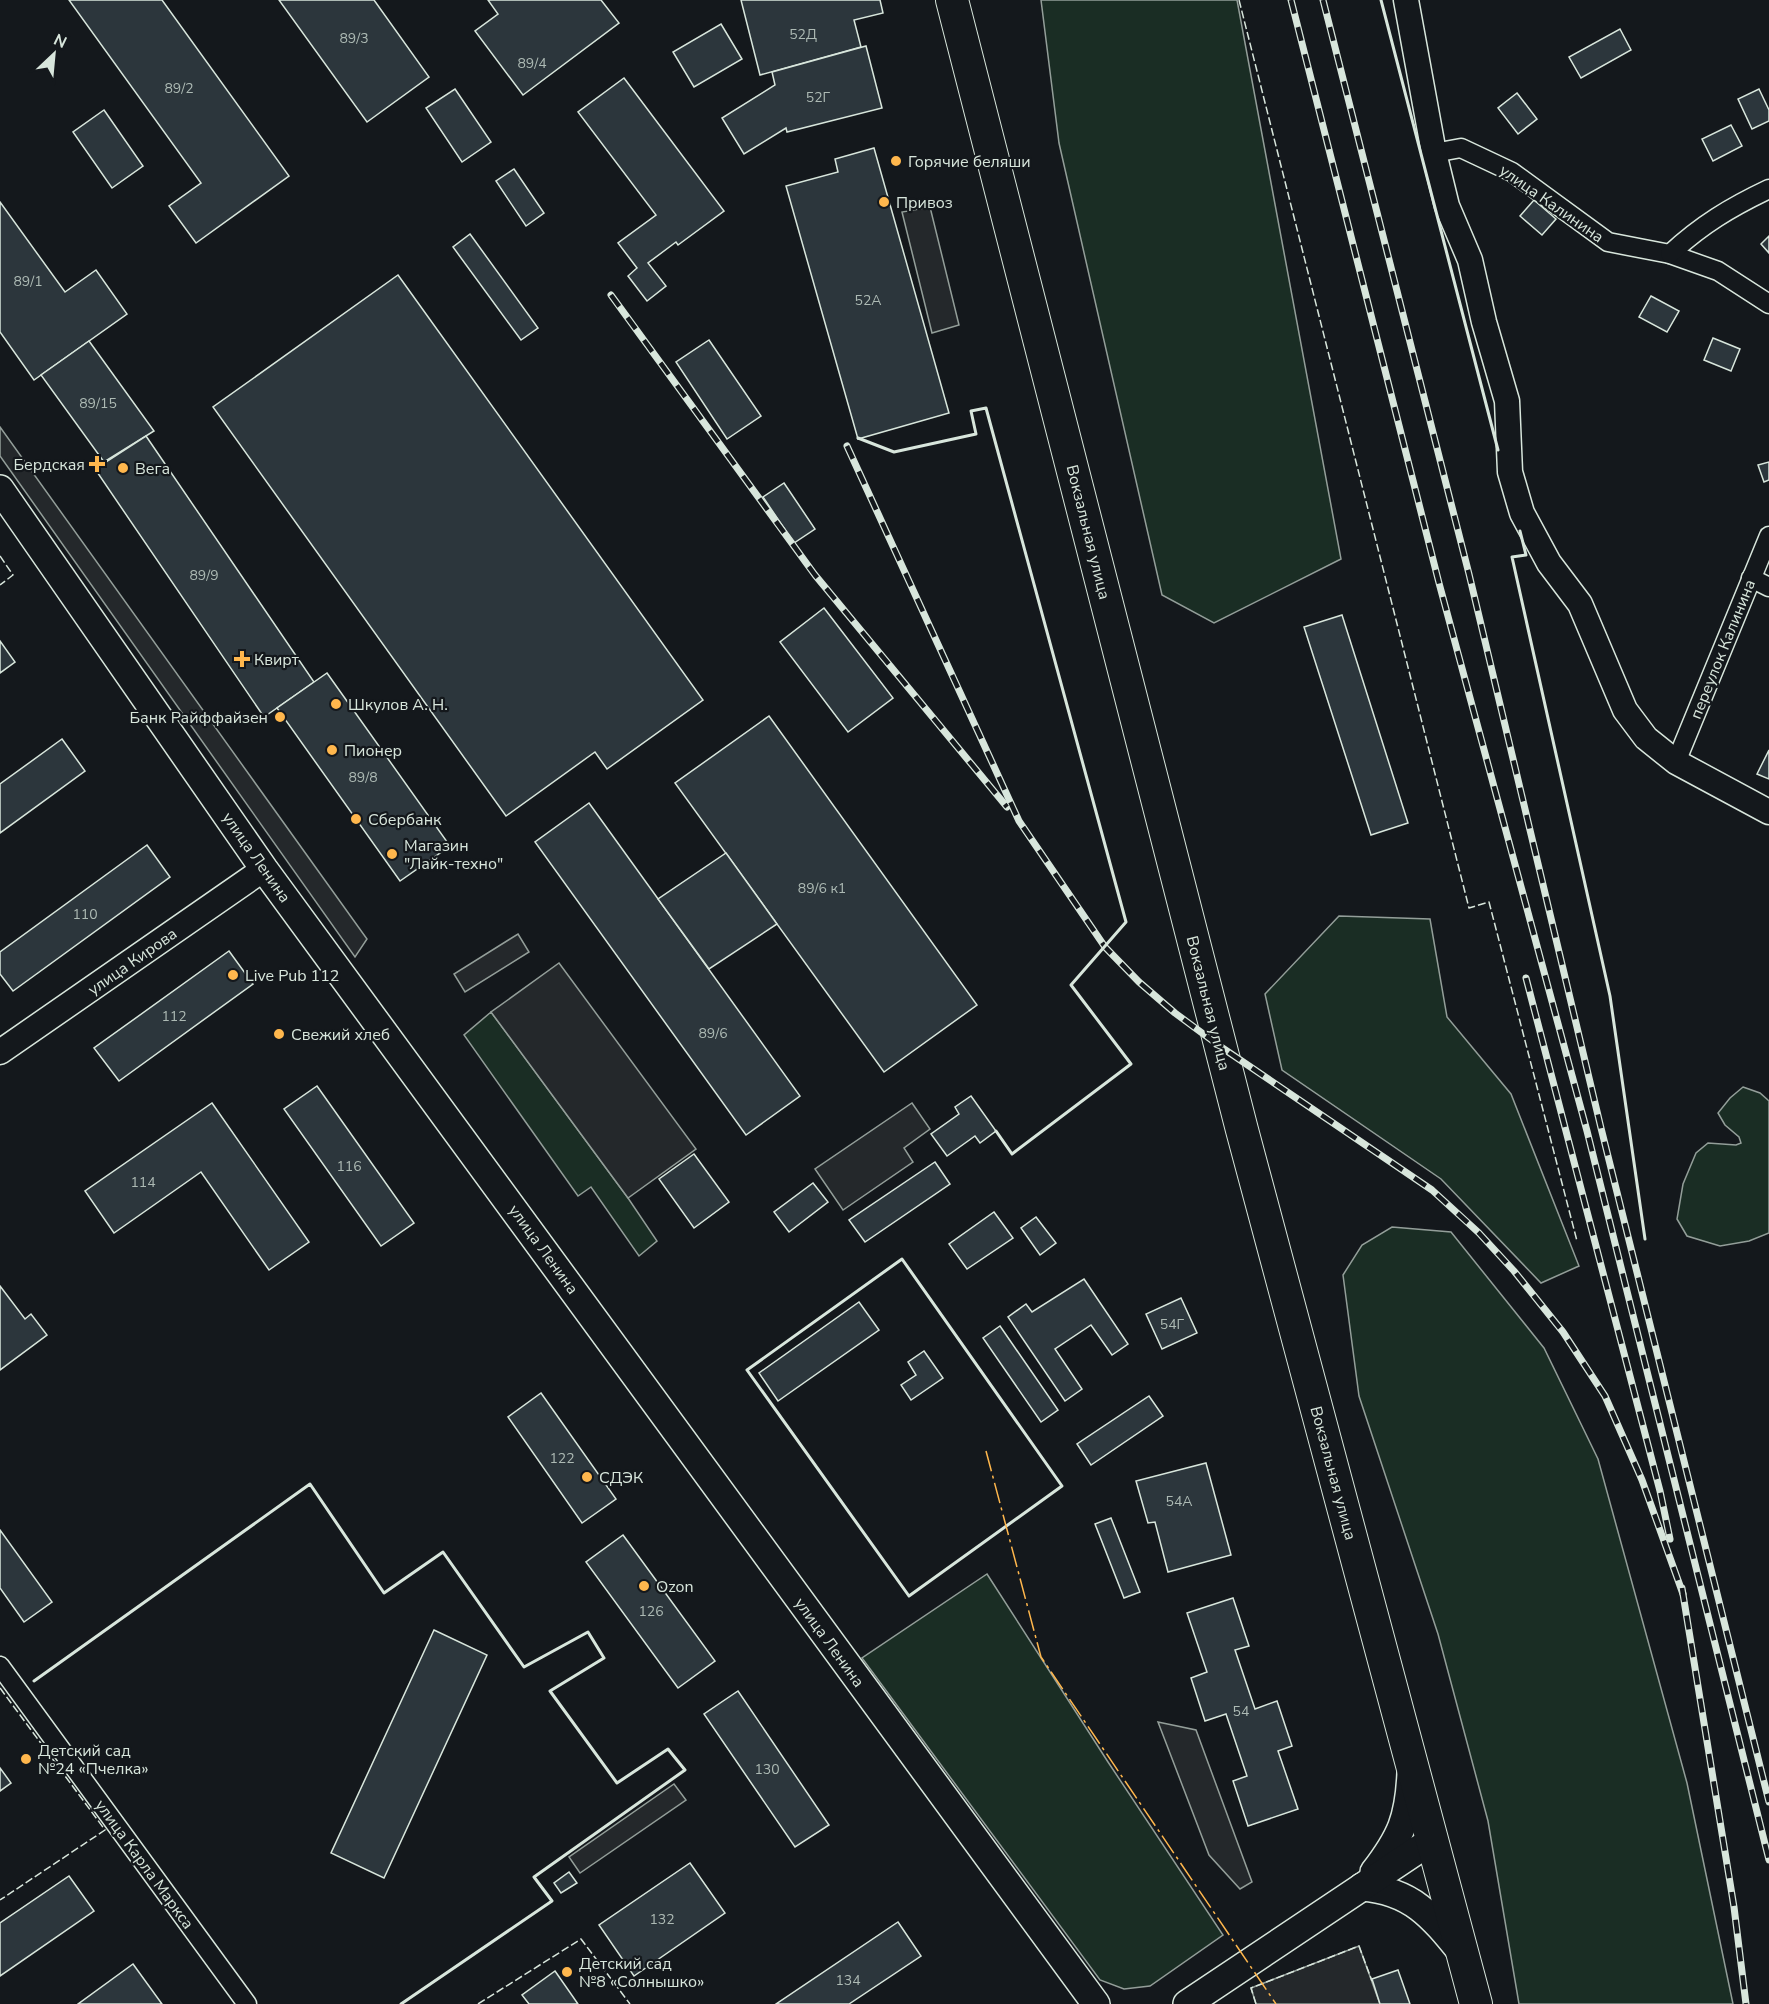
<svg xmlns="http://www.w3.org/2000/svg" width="1769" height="2004" viewBox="0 0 1769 2004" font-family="'Nunito Sans',sans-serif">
<rect width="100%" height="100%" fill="#14181c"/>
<g fill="#1a2d24" stroke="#939e99" stroke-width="1.5">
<polygon points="1041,0 1237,0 1341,559 1214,623 1162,595 1059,143"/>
<polygon points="1339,916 1430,919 1447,1017 1511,1094 1579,1266 1541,1283 1441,1179 1282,1070 1265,994"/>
<polygon points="491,1012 628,1198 657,1241 639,1256 591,1187 578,1196 464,1035"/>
<polygon points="1743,1087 1760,1093 1769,1101 1769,1233 1749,1241 1720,1246 1687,1236 1677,1219 1683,1184 1696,1153 1708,1143 1736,1145 1741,1143 1739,1137 1725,1125 1718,1113 1730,1098"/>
<polygon points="1392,1227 1451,1232 1544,1348 1598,1459 1687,1783 1733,2004 1519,2004 1488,1821 1438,1634 1359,1396 1343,1275 1362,1245"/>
<polygon points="987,1574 1108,1762 1223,1935 1150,1986 1124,1989 1100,1980 862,1658"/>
</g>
<g fill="#24282b" stroke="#939e99" stroke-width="1.5">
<polygon points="930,207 959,325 932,333 902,212"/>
<polygon points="0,427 367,939 355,957 0,456"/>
<polygon points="518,934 529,952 465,992 454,974"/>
<polygon points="559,963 696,1149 628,1198 491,1012"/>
<polygon points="912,1103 930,1129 904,1148 913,1162 843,1210 815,1169"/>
<polygon points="1158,1722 1196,1730 1252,1882 1240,1889 1209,1855"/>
<polygon points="674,1784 686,1800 580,1873 569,1857"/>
<polygon points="1359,1946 1380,2004 1256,2004 1251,1988"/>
</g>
<g fill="#2c363c" stroke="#d8e6dc" stroke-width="1.5">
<polygon points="69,0 162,0 289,176 196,243 169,206 201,183"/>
<polygon points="279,0 374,0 429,77 367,122"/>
<polygon points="488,0 601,0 619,23 523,95 475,31 498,14"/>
<polygon points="741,0 880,0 883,13 854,20 861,47 760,75"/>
<polygon points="721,24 742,59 694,87 673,52"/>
<polygon points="1620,29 1631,50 1581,78 1569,57"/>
<polygon points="866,46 882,108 787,132 786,128 744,154 722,118 775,85 772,72"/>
<polygon points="624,78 724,211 678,245 676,242 648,263 666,286 647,301 628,276 637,268 618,243 656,215 578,112"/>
<polygon points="455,89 491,142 462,162 426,108"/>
<polygon points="1759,89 1769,110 1769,121 1752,129 1738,99"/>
<polygon points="1517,93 1537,119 1518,134 1498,108"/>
<polygon points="104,110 143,166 112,188 73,132"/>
<polygon points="1731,125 1742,146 1713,161 1702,139"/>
<polygon points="874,148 949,413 858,439 786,186 838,172 835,159"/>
<polygon points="514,169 544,213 526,226 496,181"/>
<polygon points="1534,200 1556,219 1542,235 1520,216"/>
<polygon points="0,202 65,292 96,270 127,314 34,380 0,332"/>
<polygon points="470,234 538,328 521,340 453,247"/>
<polygon points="1769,236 1769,253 1761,244"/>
<polygon points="398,275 703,700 607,769 595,752 506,816 213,407"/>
<polygon points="1651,296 1679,311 1667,332 1639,317"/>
<polygon points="1713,338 1740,349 1731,371 1704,360"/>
<polygon points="709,340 761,416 727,439 676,362"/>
<polygon points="89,341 154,431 104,462 41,375"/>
<polygon points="146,436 314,682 264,717 95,469"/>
<polygon points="1769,462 1769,480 1764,482 1758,465"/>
<polygon points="784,483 815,529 794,543 763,497"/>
<polygon points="824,608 893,698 848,732 780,642"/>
<polygon points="1342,615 1408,823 1371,835 1304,627"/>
<polygon points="0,641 15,662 0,673"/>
<polygon points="327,673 450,846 400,881 277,708"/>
<polygon points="769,716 977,1005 884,1072 675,783"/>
<polygon points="62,739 85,771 0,833 0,784"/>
<polygon points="1769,750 1769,779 1757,774"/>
<polygon points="589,803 800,1096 746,1135 535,842"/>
<polygon points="147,845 170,877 13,991 0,974 0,952"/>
<polygon points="726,853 777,924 709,969 658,899"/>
<polygon points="229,951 253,984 119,1081 94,1048"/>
<polygon points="317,1086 414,1223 381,1246 284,1109"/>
<polygon points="971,1096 996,1131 980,1143 975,1136 947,1156 931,1134 959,1114 955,1107"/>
<polygon points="212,1103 309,1242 269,1270 201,1172 114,1233 85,1191"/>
<polygon points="694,1154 729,1202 694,1228 659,1179"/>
<polygon points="935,1162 950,1184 865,1242 849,1220"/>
<polygon points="813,1183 828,1202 789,1232 774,1212"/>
<polygon points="994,1212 1013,1238 967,1269 949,1244"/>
<polygon points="1036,1217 1056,1243 1040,1255 1021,1228"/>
<polygon points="1084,1279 1128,1344 1112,1355 1091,1325 1055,1349 1082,1389 1065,1401 1008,1317 1026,1304 1032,1312"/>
<polygon points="0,1286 25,1319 31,1314 47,1335 0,1370"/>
<polygon points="1181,1298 1197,1333 1162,1349 1146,1314"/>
<polygon points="859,1302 879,1330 778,1401 759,1373"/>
<polygon points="1000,1326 1058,1410 1041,1422 983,1338"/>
<polygon points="924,1351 943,1378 911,1400 901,1385 916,1375 908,1362"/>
<polygon points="541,1393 616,1499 582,1523 508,1417"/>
<polygon points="1149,1396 1163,1416 1091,1465 1077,1444"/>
<polygon points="1206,1463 1231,1555 1168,1572 1155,1522 1148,1523 1136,1481"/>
<polygon points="1111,1518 1140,1592 1124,1598 1095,1524"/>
<polygon points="0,1530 52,1602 24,1622 0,1588"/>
<polygon points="623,1535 715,1661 678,1688 586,1562"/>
<polygon points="1233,1598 1249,1646 1235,1650 1255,1709 1277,1701 1292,1746 1278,1751 1298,1809 1248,1826 1233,1781 1247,1776 1226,1714 1205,1721 1191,1678 1207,1672 1187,1613"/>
<polygon points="434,1630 487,1655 384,1878 331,1853"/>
<polygon points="738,1691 829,1825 795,1847 704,1714"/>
<polygon points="0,1768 11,1783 0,1791"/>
<polygon points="690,1863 725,1913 634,1976 599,1925"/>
<polygon points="569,1872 577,1883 561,1893 554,1883"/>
<polygon points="69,1876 94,1911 0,1976 0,1923"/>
<polygon points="898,1922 921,1956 849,2004 776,2004"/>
<polygon points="133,1964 162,2004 78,2004"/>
<polygon points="1398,1970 1410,2004 1380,2004 1372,1979"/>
<polygon points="555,1971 578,2004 529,2004 522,1995"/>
</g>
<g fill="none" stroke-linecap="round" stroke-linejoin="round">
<defs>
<g id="minor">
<polyline points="1434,153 1461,148 1512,172 1608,242 1670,254 1718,271 1769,304"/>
<path d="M1670,254C1701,225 1731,207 1769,189"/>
<polyline points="1751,578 1769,587"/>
<polyline points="1676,762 1769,536"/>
<polyline points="0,1666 247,2004"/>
</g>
<g id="tertiary">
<polyline points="1406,0 1434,153 1447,206 1470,260 1484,322 1507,401 1510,472 1522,513 1549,563 1580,604 1625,710 1646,738 1676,762 1769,812"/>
<polyline points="0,1052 264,869"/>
</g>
<g id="secondary">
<polyline points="0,489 264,869 1096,2004"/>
<path d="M1374,1872C1401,1837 1409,1818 1411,1773"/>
<path d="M1362,1887C1412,1891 1432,1916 1462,1953"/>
<polyline points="1187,2004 1431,1841"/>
</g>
<polyline id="trunk" points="952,0 1242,1130 1476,2004"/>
</defs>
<use href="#minor" stroke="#d8e6dc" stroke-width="21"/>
<use href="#tertiary" stroke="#d8e6dc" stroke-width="27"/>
<use href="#secondary" stroke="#d8e6dc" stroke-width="30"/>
<use href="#trunk" stroke="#d8e6dc" stroke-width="34"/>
<use href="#minor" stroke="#14181c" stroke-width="18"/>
<use href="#tertiary" stroke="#14181c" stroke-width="24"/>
<use href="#secondary" stroke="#14181c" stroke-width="27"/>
<use href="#trunk" stroke="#14181c" stroke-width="32"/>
<defs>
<g id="rail">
<polyline points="1291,0 1439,583 1587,1131 1769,1860"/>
<polyline points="1323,0 1469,574 1601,1128 1769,1802"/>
<polyline points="611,295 815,575 1007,807"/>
<polyline points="847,446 1019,821 1105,947 1139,982 1175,1013 1221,1047 1432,1190 1479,1233 1514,1271 1563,1332 1605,1396 1642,1480 1683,1594"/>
<polyline points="1526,978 1660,1491 1670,1539"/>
<polyline points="1682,1588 1734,1907 1746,2004"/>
</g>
</defs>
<use href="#rail" stroke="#d8e6dc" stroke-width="7"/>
<use href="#rail" stroke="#14181c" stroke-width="4.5" stroke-dasharray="14" stroke-linecap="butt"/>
<g stroke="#d8e6dc" stroke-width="1.5" stroke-dasharray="8 3" stroke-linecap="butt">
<polyline points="1239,0 1469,908 1489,902 1577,1241"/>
<polyline points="0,556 13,575 0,585"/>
<polyline points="0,1688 105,1830 0,1900"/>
<polyline points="478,2004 581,1939 630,2004"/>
<polyline points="1256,2004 1251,1988 1359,1946 1372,1981"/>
</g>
<g stroke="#d8e6dc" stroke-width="3">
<polyline points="1381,0 1498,450"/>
<polyline points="858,438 894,452 976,434 971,411 986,408 1126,922 1071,985 1131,1064 1012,1154 996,1131"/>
<polyline points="1520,531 1526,555 1512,557 1610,996 1645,1239"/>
<polygon points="902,1259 1062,1486 909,1596 747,1370"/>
<polyline points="34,1681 310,1484 384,1593 443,1552 524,1667 588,1632 604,1658 550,1691 617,1783 668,1749 685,1770 534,1877 552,1901 401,2004"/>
</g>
<polyline stroke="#ffb74d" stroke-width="1.5" stroke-dasharray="21 4.5 3 4.5" stroke-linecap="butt" points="986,1451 1041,1657 1276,2004"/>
</g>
<g fill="#ffb74d" stroke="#14181c" stroke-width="2">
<circle cx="896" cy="161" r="6"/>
<circle cx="884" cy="202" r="6"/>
<path d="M94 455h6v6h6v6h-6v6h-6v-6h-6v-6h6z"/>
<circle cx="123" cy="468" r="6"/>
<path d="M239 650h6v6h6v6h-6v6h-6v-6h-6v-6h6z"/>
<circle cx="336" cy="704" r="6"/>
<circle cx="280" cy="717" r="6"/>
<circle cx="332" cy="750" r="6"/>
<circle cx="356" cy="819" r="6"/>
<circle cx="392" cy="854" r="6"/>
<circle cx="233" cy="975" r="6"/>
<circle cx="279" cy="1034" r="6"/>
<circle cx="587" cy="1477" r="6"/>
<circle cx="644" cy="1586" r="6"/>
<circle cx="26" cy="1759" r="6"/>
<circle cx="567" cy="1972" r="6"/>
</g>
<g text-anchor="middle" stroke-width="4.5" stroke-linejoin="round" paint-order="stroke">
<g font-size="14" fill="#adbab4">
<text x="803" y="39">52Д</text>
<text x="354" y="43">89/3</text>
<text x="532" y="68">89/4</text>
<text x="179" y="93">89/2</text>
<text x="818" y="102">52Г</text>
<text x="28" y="286">89/1</text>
<text x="868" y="305">52А</text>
<text x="98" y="408">89/15</text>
<text x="204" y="580">89/9</text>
<text x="363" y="782">89/8</text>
<text x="822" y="893">89/6 к1</text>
<text x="85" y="919">110</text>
<text x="174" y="1021">112</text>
<text x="713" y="1038">89/6</text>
<text x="349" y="1171">116</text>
<text x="143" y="1187">114</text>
<text x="1172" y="1329">54Г</text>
<text x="562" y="1463">122</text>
<text x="1179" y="1506">54А</text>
<text x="651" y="1616">126</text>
<text x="1241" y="1716">54</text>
<text x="767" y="1774">130</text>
<text x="662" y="1924">132</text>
<text x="848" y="1985">134</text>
</g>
<g font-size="16" fill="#d8e6dc" stroke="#14181c" text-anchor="start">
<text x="908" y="167">Горячие беляши</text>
<text x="896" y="208">Привоз</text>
<text x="85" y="470" text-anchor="end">Бердская</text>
<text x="135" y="474">Вега</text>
<text x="254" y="665">Квирт</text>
<text x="348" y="710">Шкулов А. Н.</text>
<text x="268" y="723" text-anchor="end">Банк Райффайзен</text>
<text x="344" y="756">Пионер</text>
<text x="368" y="825">Сбербанк</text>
<text x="404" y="851">Магазин<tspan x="404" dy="18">"Лайк-техно"</tspan></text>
<text x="245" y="981">Live Pub 112</text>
<text x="291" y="1040">Свежий хлеб</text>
<text x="599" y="1483">СДЭК</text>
<text x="656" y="1592">Ozon</text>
<text x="38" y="1756">Детский сад<tspan x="38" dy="18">№24 «Пчелка»</tspan></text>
<text x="579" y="1969">Детский сад<tspan x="579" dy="18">№8 «Солнышко»</tspan></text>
</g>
<g font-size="16" fill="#d8e6dc" stroke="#14181c">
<text transform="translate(1552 203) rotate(35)" y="6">улица Калинина</text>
<text transform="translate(1089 532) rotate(76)" y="6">Вокзальная улица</text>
<text transform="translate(1722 649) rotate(-68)" y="6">переулок Калинина</text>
<text transform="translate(257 857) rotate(55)" y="6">улица Ленина</text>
<text transform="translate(132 961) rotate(-35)" y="6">улица Кирова</text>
<text transform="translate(1209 1003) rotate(76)" y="6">Вокзальная улица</text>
<text transform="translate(544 1249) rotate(54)" y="6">улица Ленина</text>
<text transform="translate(1334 1473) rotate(75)" y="6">Вокзальная улица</text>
<text transform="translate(830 1642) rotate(54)" y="6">улица Ленина</text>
<text transform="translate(145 1864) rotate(54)" y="6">улица Карла Маркса</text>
</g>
</g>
<g transform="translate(54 54) rotate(26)" stroke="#14181c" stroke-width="4.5" paint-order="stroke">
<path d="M0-4.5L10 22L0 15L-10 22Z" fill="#d8e6dc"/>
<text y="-9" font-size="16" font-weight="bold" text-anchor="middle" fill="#d8e6dc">N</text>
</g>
</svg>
